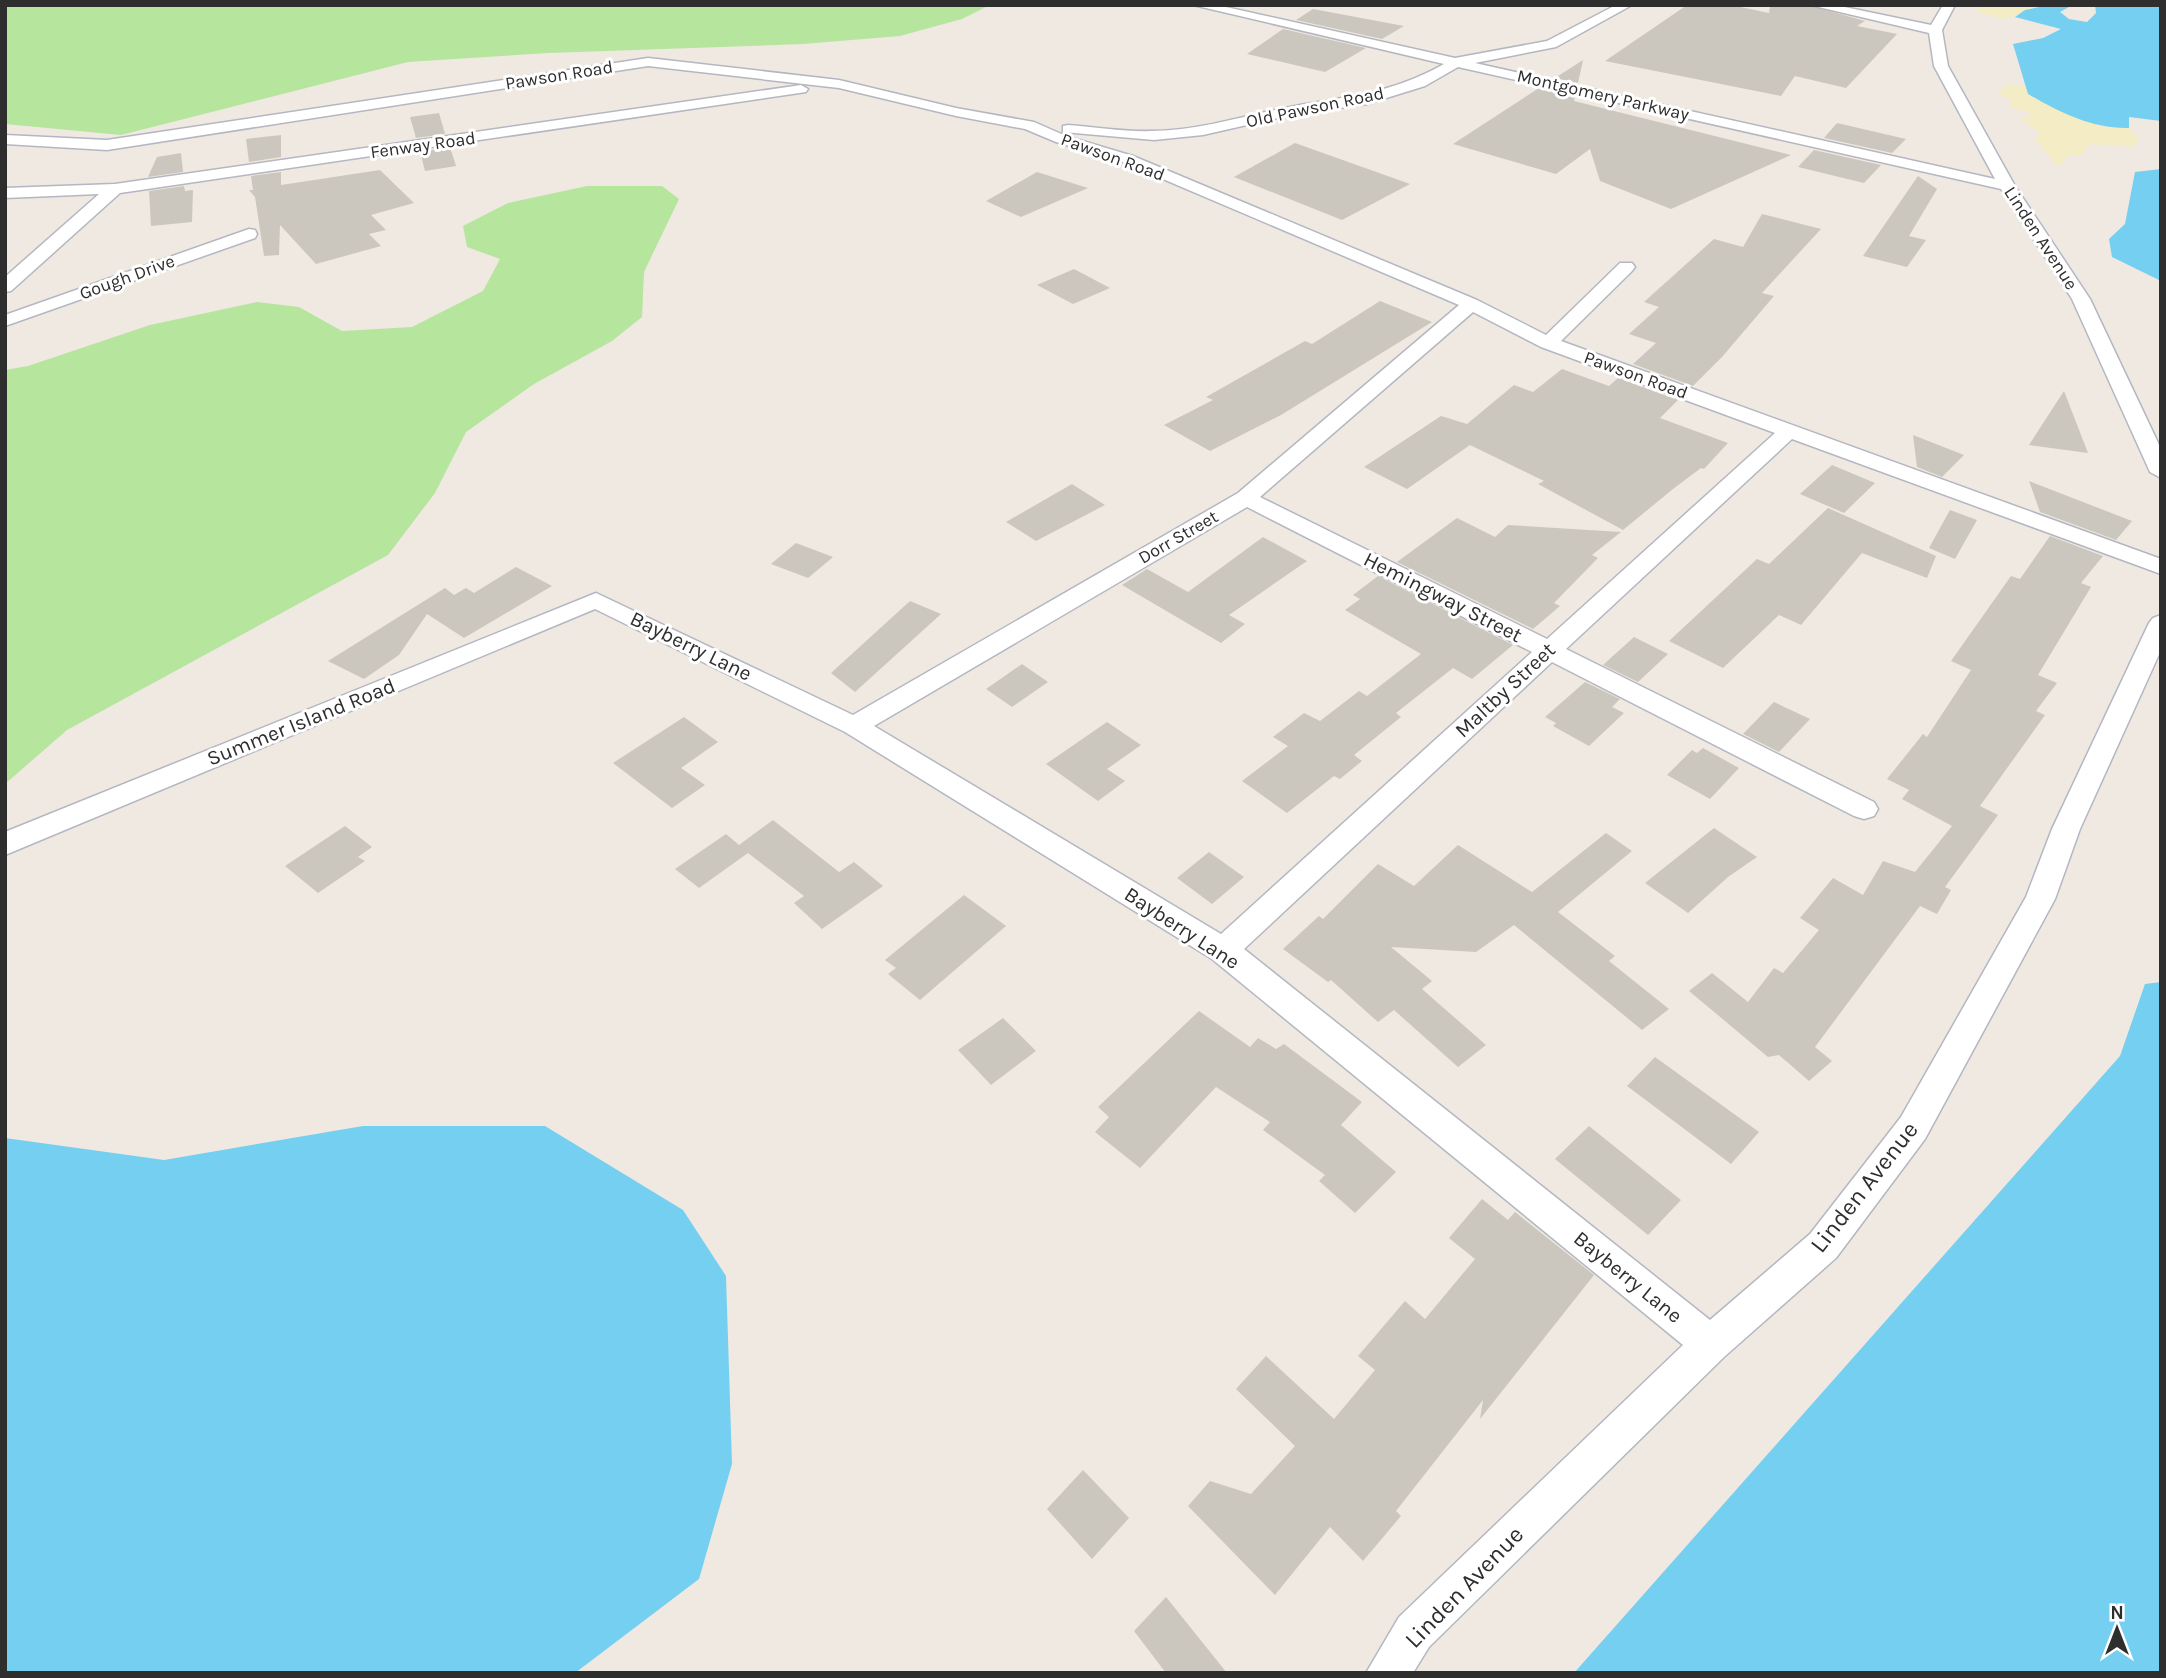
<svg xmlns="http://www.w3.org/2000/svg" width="2166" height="1678" viewBox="0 0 2166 1678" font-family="Karla,sans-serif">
<rect width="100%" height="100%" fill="#efe9e1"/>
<g fill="#b6e59e">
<polygon points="5,5 990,5 962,19 900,36 803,44 549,53 408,62 121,135 5,124"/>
<polygon points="587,186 662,186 679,199 644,272 642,317 612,341 534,384 466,432 435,493 388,555 67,730 5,784 5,370 28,366 150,325 257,302 299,307 342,331 412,327 483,291 500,259 467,247 463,226 508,203"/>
</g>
<g fill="#f3ecc5">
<polygon points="1988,5 2049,5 2004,19 1973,11"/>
<polygon points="2003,86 2025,86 2028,94 2099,126 2129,128 2139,138 2133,147 2090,144 2082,155 2067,155 2062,165 2055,164 2035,139 2041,134 2019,118 2030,118 2028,112 2008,107 2013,103 2003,95 1999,97"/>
</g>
<g fill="#75cff0">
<path d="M2049,5L2069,7L2060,12L2069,19L2087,22L2096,13L2095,5H2161V121L2129,117V128C2092,129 2059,112 2028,94L2013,44L2043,38L2061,29L2015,17L2025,10Z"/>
<polygon points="2161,169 2161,281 2112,257 2109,239 2125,224 2135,172"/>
<polygon points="2161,982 2161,1673 1574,1673 2120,1056 2145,984"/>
<polygon points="363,1126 545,1126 683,1210 726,1276 732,1464 699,1579 575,1673 5,1673 5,1138 164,1160"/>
</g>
<g fill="#cbc7bf">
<polygon points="1687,5 1731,5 1769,13 1770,5 1808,5 1865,21 1857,26 1897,34 1846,88 1795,76 1781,96 1605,61"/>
<polygon points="1313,9 1404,26 1382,39 1296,20"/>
<polygon points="1283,29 1366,48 1325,72 1247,54"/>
<polygon points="1583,60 1578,83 1555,78"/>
<polygon points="1539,88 1575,96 1574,101 1791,155 1671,209 1600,181 1590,149 1556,174 1453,144"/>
<polygon points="439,113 445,134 416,138 410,117"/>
<polygon points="1837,123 1906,139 1892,153 1824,138"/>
<polygon points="281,135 281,157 249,162 246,139"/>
<polygon points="1295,143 1410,184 1342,220 1234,177"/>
<polygon points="450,147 456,166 425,171 420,152"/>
<polygon points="1814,150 1881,165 1864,183 1798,167"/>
<polygon points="181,153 183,172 148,177 157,157"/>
<polygon points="380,170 414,203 371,215 386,230 369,234 381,246 316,264 280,225 279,255 264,256 255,197 249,190 253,190 251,176 281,172 281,185"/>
<polygon points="1037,172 1088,188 1021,217 986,201"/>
<polygon points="1918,176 1937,189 1909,236 1926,240 1907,267 1863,256"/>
<polygon points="184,186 185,191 193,190 192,222 151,226 149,191"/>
<polygon points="1762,214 1821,229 1762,293 1774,296 1722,357 1693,386 1633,364 1656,343 1629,334 1659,307 1644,302 1714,239 1743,247"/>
<polygon points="1074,269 1110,288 1073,304 1037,285"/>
<polygon points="1380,301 1432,322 1281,415 1210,451 1164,425 1213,400 1206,397 1305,341 1312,344"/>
<polygon points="1562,369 1609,386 1618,378 1678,400 1660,418 1728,443 1704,469 1701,468 1673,489 1623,530 1538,484 1544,481 1470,445 1407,489 1364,467 1441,416 1467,424 1514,385 1533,392"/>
<polygon points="2064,391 2088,453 2029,445"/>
<polygon points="1913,435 1964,455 1942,477 1917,467"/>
<polygon points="1832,465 1875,483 1844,513 1800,494"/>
<polygon points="2029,481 2132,521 2116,540 2040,512"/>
<polygon points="1072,484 1105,505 1036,541 1006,522"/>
<polygon points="1828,508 1936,556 1927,578 1862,553 1801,625 1779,615 1723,668 1669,641 1757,559 1769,564"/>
<polygon points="1950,510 1977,520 1955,559 1929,548"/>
<polygon points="1457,518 1495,537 1508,525 1621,532 1592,555 1598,558 1554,603 1560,606 1533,629 1397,562"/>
<polygon points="2050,536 2103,556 2081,583 2091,587 2038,675 2057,683 2036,711 2045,715 1980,806 1998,815 1945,887 1951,890 1937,914 1920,906 1815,1047 1832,1061 1809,1081 1779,1055 1768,1057 1689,991 1712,973 1748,1002 1774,968 1783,973 1819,930 1800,918 1833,878 1863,895 1883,861 1915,872 1952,826 1902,799 1909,790 1887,779 1923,734 1927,737 1971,670 1951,661 2011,576 2020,579"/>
<polygon points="1263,537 1307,561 1229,615 1245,624 1221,643 1122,585 1147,569 1188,592"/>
<polygon points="796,543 833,557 808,578 771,564"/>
<polygon points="516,567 552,586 464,638 427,614 399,655 364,679 328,661 445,588 454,595 466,588 474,593"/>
<polygon points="1378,576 1513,645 1472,679 1453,668 1396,713 1401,717 1354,755 1362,761 1340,779 1334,776 1287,813 1242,781 1288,746 1273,737 1304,713 1320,721 1359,691 1367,696 1421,654 1345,610 1360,599 1353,595"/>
<polygon points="910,601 941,614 855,692 831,673"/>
<polygon points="1634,637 1668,654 1638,682 1603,665"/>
<polygon points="1022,664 1048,682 1012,707 986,689"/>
<polygon points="1585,682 1620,699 1612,707 1624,713 1589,746 1553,726 1556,723 1545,717"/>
<polygon points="1774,702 1810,719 1779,752 1743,734"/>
<polygon points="684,717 718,742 681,768 705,785 672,808 613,763"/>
<polygon points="1107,722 1141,745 1107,769 1125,781 1098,801 1046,764"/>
<polygon points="1703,748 1739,768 1710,799 1667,775 1692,750 1697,753"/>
<polygon points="773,820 839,872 854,862 883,886 822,929 794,903 804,896 748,853 699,888 675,869 726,834 739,845"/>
<polygon points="345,826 372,847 358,857 365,861 318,893 285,866"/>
<polygon points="1714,828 1757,857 1728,877 1688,913 1645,883"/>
<polygon points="1606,833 1632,851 1558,912 1615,956 1609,961 1669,1009 1642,1030 1514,925 1476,952 1391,947 1432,981 1422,989 1486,1045 1458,1067 1394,1010 1378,1022 1331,980 1328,982 1283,949 1319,916 1323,919 1378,864 1414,886 1458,845 1532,892"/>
<polygon points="1209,852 1244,877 1212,904 1177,878"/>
<polygon points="964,895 1006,926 920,1000 888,974 896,968 885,960"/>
<polygon points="1199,1011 1250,1047 1258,1038 1276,1049 1284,1044 1362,1102 1341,1125 1396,1172 1355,1213 1319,1181 1325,1175 1263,1130 1270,1122 1216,1087 1140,1168 1095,1132 1109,1117 1098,1107"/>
<polygon points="1003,1018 1036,1051 991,1085 958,1050"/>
<polygon points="1655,1057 1759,1132 1731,1164 1627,1086"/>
<polygon points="1589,1126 1681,1200 1648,1235 1555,1159"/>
<polygon points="1482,1199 1508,1220 1515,1212 1594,1275 1480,1419 1483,1400 1396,1511 1401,1516 1363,1561 1330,1527 1275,1595 1188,1506 1210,1481 1251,1494 1295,1446 1236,1389 1266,1356 1334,1419 1375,1370 1358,1356 1405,1301 1425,1319 1475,1259 1449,1238"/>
<polygon points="1083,1470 1129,1518 1092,1559 1047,1509"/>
<polygon points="1166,1597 1227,1673 1166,1673 1134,1631"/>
</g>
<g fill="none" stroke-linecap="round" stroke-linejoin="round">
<defs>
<g id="street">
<path d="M1193,5H1217L1455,58L1547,41L1616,5H1632L1556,47L1475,63L1995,179L1934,66L1929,33L1810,5H1835L1931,25L1943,5H1955L1942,30L1948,66L2015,186L2090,299L2161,449V478L2150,472L2072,299L2001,189L1458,67L1425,86L1367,104L1286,116L1203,135L1154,140L1063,132V126L1068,125C1096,127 1125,132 1153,131C1198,131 1242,116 1285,108C1345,96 1389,95 1444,64Z"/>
<path d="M648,58L839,80L956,108L1034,122L1066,136L1133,156L1477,300L1546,335L1620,263H1632L1635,267L1632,271L1561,341L2161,559V574L1792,439L1566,649L1874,802L1878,809L1874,816L1864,819L1854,816L1552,662L1244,949L1710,1320L1810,1234L1901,1117L2026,897L2052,829L2149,623L2153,618L2161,615V650L2080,829L2055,899L1925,1139L1836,1258L1724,1357L1429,1647L1413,1673H1366L1399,1617L1683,1345L1212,959L845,732L595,609L5,855V832L596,593L853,715L1238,493L1459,305L1123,162L1056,142L1025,129L956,116L839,88L648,66L107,150L5,144V135L107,140ZM1473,312L1541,347L1775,433L1547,639L1260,497ZM1247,507L1532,652L1221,934L874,726Z"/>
<polygon points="801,85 808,89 806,92 120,193 11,291 5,292 5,277 99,194 5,198 5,188 115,184"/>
<polygon points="249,229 255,230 257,234 255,238 5,326 5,315"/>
</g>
</defs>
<use href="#street" stroke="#b4b7c1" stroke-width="3"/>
<use href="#street" fill="#fff" fill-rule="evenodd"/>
</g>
<g text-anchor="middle" stroke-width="6" stroke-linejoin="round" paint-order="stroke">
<g font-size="18" fill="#2e2e2e" stroke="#fff">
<text transform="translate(559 75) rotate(-9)" y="6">Pawson Road</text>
<text transform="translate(1603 95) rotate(13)" y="6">Montgomery Parkway</text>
<text transform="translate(1315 107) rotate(-12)" y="6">Old Pawson Road</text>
<text transform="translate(423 145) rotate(-8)" y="6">Fenway Road</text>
<text transform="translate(1113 157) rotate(20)" y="6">Pawson Road</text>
<text transform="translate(2041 238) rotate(57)" y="6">Linden Avenue</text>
<text transform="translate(127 277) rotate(-20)" y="6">Gough Drive</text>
<text transform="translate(1636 375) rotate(20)" y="6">Pawson Road</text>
<text transform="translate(1178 537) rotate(-30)" y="6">Dorr Street</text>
</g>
<g font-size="21" fill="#2e2e2e" stroke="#fff">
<text transform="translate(1443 597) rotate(27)" y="7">Hemingway Street</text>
<text transform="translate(691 646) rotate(26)" y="7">Bayberry Lane</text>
<text transform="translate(1505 690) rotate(-43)" y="7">Maltby Street</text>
<text transform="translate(301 722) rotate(-22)" y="7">Summer Island Road</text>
<text transform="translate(1182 928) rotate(33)" y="7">Bayberry Lane</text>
<text transform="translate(1628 1277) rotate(39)" y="7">Bayberry Lane</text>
</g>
<g font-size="24" fill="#2e2e2e" stroke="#fff">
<text transform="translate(1864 1187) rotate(-52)" y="8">Linden Avenue</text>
<text transform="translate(1464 1587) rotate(-46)" y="8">Linden Avenue</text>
</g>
</g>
<rect width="2166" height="1678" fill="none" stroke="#2e2e2e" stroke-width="14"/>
<g transform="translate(2117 1629)" stroke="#ffffff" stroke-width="5" paint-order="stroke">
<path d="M0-5L12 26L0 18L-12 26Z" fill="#2e2e2e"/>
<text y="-10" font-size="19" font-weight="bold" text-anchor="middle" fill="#2e2e2e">N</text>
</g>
</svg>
